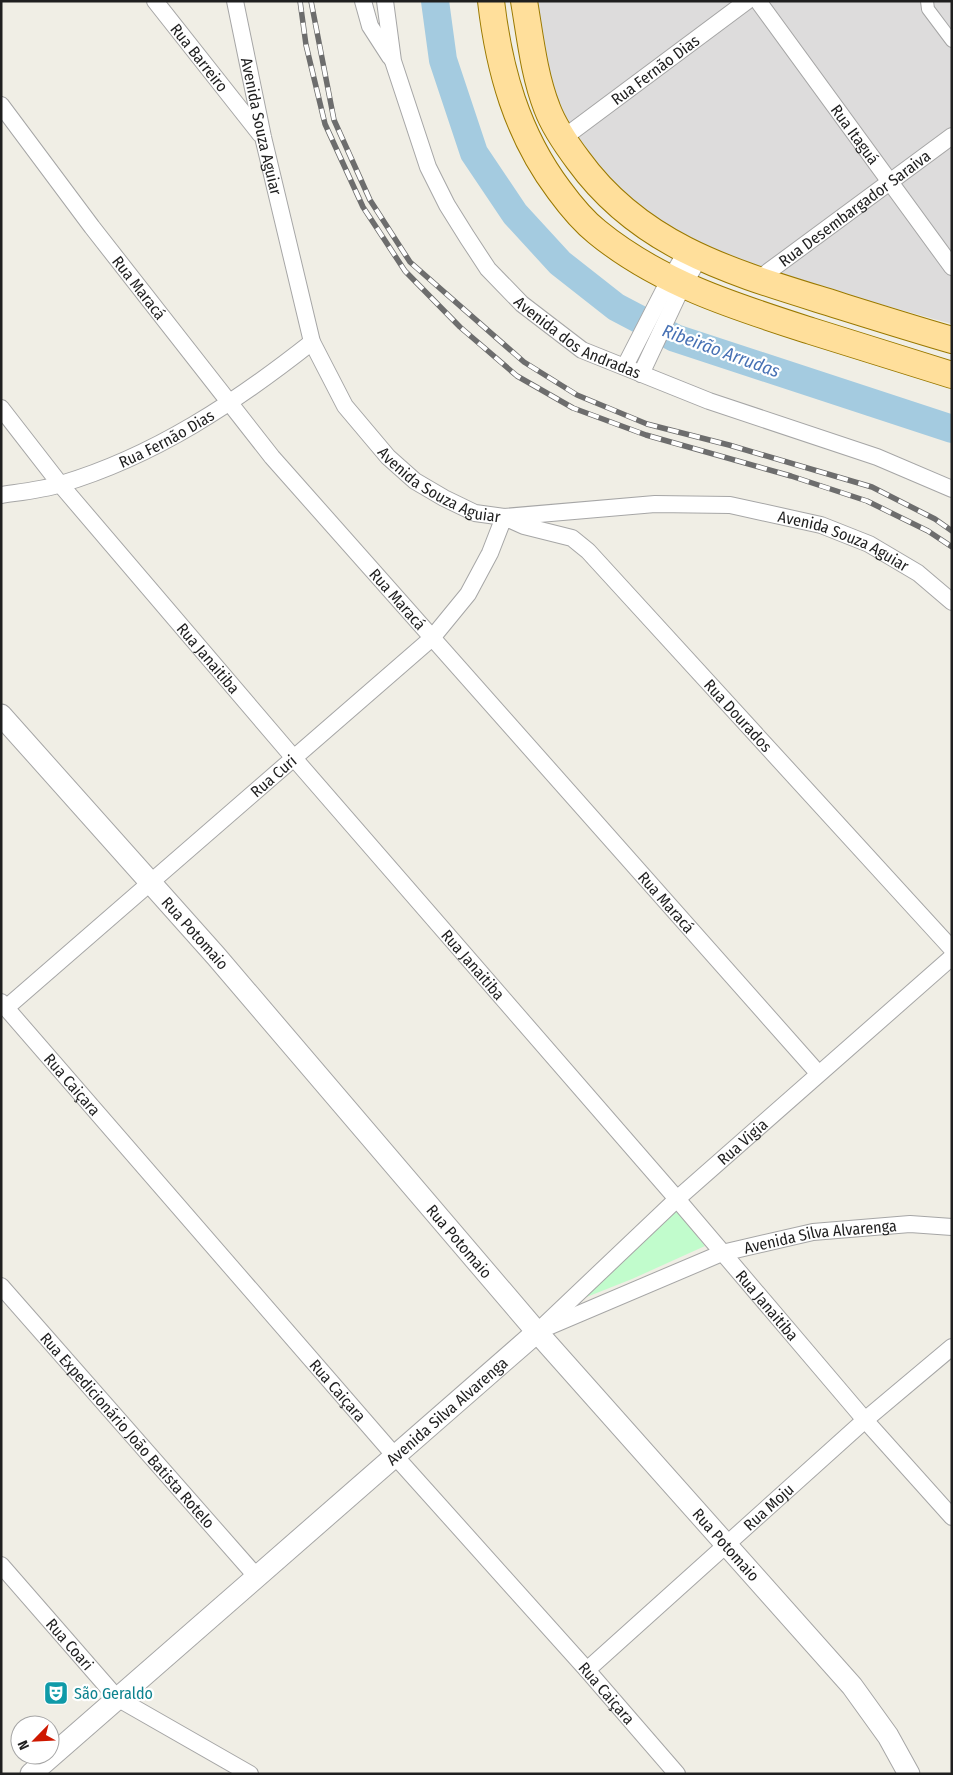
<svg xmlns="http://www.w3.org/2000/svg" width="953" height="1775" viewBox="0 0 953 1775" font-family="'Fira Sans Condensed',sans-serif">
<rect width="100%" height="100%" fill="#f0eee5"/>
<polygon fill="#dddcdc" points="537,1 952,1 952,324 742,266 671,231 615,192 555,105"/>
<polygon fill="#c1fccc" points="676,1210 705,1246 632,1279 584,1298"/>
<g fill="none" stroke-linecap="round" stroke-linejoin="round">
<polyline stroke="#a4cbe0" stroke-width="28" points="435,1 443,60 474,153 515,214 560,263 616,307 675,338 952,429"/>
<defs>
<polyline id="pedestrian" points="927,1 928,9 952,41"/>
<g id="minor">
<path id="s1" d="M155,1L260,134"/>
<path id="s2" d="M235,1L263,137L312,342L345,406L388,457L415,481L444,498L475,513L504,517L655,504L730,505L821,525L869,544L918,573L952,602"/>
<polyline points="363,1 370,26 390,57"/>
<path id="s3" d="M385,1L393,61L428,167L447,205L467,237L488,269L522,304L582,350L709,401L877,457L952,489"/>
<path id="s4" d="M758,1L952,267"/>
<path id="s5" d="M1,105L92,227L272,457L818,1073"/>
<path id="s6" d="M562,139L747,1"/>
<path id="s7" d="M757,280L952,136"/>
<polyline points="625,366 664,290 686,252"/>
<polyline points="641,374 679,293 699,258"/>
<path id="s8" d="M1,408L60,484L293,757L677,1199L865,1420L952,1517"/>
<path id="s9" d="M1,495C21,492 42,490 61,484C155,456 236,402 312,342"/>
<path id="s10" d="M1,1002L395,1456L587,1670L677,1774"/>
<path id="s11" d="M6,1008L432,638L468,594L490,553L504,517L524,526L572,538L588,551L952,949"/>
<path id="s12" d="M1,1286L256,1576"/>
<path id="s13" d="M548,1327L722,1253L813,1232L910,1224L952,1227"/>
<path id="s14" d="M537,1332L677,1199L952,957"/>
<path id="s15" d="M1,1565L117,1698L250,1774"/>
<path id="s16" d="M587,1670L865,1420L952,1347"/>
</g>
<g id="tertiary">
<path id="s17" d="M1,715L216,956L537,1332L852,1686L888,1736L909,1774"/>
<path id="s18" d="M31,1774L537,1332"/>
</g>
<g id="primary">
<path d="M491,1C499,70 517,134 559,190C570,205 582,220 597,232C659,283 736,307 811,331C858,346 905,360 952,375"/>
<path d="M524,1C530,36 534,75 547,108C554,127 566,144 578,160C638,243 724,270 818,299C863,313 907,327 952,340"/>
</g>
</defs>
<use href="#pedestrian" stroke="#a6a6a6" stroke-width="14"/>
<use href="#minor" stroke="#a6a6a6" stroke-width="18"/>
<use href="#tertiary" stroke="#a6a6a6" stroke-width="23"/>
<use href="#primary" stroke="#9a7900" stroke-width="28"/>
<use href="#pedestrian" stroke="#fff" stroke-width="12"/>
<use href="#minor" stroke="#fff" stroke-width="16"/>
<use href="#tertiary" stroke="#fff" stroke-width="21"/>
<use href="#primary" stroke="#ffdf9b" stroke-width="26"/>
<defs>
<g id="rail">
<polyline points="300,1 306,45 325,124 363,207 405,271 460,327 517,376 573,408 646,435 791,476 867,501 928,531 952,547"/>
<polyline points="311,1 334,120 370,200 410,262 524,362 577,395 647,424 729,445 872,487 935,519 952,531"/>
</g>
</defs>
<use href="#rail" stroke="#6d6d6d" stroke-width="5.5"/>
<use href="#rail" stroke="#fff" stroke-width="4" stroke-dasharray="11" stroke-linecap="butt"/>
</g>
<defs>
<symbol id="theatre-square" viewBox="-11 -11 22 22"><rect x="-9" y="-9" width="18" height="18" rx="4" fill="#0f9aa8" stroke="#fff"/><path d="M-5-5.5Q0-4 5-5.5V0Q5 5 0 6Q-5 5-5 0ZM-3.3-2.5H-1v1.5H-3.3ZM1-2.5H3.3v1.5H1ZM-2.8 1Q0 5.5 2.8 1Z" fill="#fff"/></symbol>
</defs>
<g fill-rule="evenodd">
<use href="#theatre-square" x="42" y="1679" width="28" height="28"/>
</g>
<g text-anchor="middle" stroke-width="4.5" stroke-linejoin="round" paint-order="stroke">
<g font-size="16" fill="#1f1f1f" stroke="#fff">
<text dy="6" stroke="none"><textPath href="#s1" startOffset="72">Rua Barreiro</textPath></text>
<text dy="6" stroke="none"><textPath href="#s6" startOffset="116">Rua Fernão Dias</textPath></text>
<text dy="6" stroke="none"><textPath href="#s2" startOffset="128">Avenida Souza Aguiar</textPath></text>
<text dy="6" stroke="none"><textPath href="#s4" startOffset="165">Rua Itaguá</textPath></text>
<text dy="6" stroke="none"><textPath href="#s7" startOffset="121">Rua Desembargador Saraiva</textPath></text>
<text dy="6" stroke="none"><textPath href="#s5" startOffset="229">Rua Maracá</textPath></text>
<text dy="6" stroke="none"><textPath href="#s3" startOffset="405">Avenida dos Andradas</textPath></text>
<text dy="6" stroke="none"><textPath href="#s9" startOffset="176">Rua Fernão Dias</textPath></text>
<text dy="6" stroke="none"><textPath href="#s2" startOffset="548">Avenida Souza Aguiar</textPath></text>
<text dy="6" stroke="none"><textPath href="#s2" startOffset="968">Avenida Souza Aguiar</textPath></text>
<text dy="6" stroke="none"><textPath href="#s5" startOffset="634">Rua Maracá</textPath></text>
<text dy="6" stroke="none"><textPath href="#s8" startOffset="325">Rua Janaitiba</textPath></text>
<text dy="6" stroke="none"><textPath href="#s11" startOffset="1021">Rua Dourados</textPath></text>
<text dy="6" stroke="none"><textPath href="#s11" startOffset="354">Rua Curi</textPath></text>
<text dy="6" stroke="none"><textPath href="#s5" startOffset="1039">Rua Maracá</textPath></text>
<text dy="6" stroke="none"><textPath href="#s17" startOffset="292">Rua Potomaio</textPath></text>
<text dy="6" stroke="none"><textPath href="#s8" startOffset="730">Rua Janaitiba</textPath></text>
<text dy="6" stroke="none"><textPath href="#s10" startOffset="109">Rua Caiçara</textPath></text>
<text dy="6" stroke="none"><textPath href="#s14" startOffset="280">Rua Vigia</textPath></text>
<text dy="6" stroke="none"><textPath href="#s13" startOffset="289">Avenida Silva Alvarenga</textPath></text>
<text dy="6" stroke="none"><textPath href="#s17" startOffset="698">Rua Potomaio</textPath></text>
<text dy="6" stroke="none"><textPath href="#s8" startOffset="1180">Rua Janaitiba</textPath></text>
<text dy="6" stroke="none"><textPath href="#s10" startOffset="514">Rua Caiçara</textPath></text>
<text dy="6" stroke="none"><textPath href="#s18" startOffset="552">Avenida Silva Alvarenga</textPath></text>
<text dy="6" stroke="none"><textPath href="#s12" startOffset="192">Rua Expedicionário João Batista Rotelo</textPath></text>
<text dy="6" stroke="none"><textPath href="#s16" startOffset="244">Rua Moju</textPath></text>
<text dy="6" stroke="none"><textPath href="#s17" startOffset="1102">Rua Potomaio</textPath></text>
<text dy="6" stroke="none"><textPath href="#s15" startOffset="105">Rua Coari</textPath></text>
<text dy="6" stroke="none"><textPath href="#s10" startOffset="919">Rua Caiçara</textPath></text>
</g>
<g font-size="16" fill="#0d838f" stroke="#fff" text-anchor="start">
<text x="74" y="1699">São Geraldo</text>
</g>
<g font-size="18" font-style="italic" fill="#4771b4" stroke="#fff">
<text transform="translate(721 351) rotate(20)" y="6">Ribeirão Arrudas</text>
</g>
</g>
<rect width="953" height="1775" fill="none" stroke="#1f1f1f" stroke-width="5"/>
<g transform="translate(35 1740) rotate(246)"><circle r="24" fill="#ffffff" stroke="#a5a5a5"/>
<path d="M0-4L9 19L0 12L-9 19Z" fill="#ce1800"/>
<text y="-8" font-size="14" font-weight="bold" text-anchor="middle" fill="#1f1f1f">N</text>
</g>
</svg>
